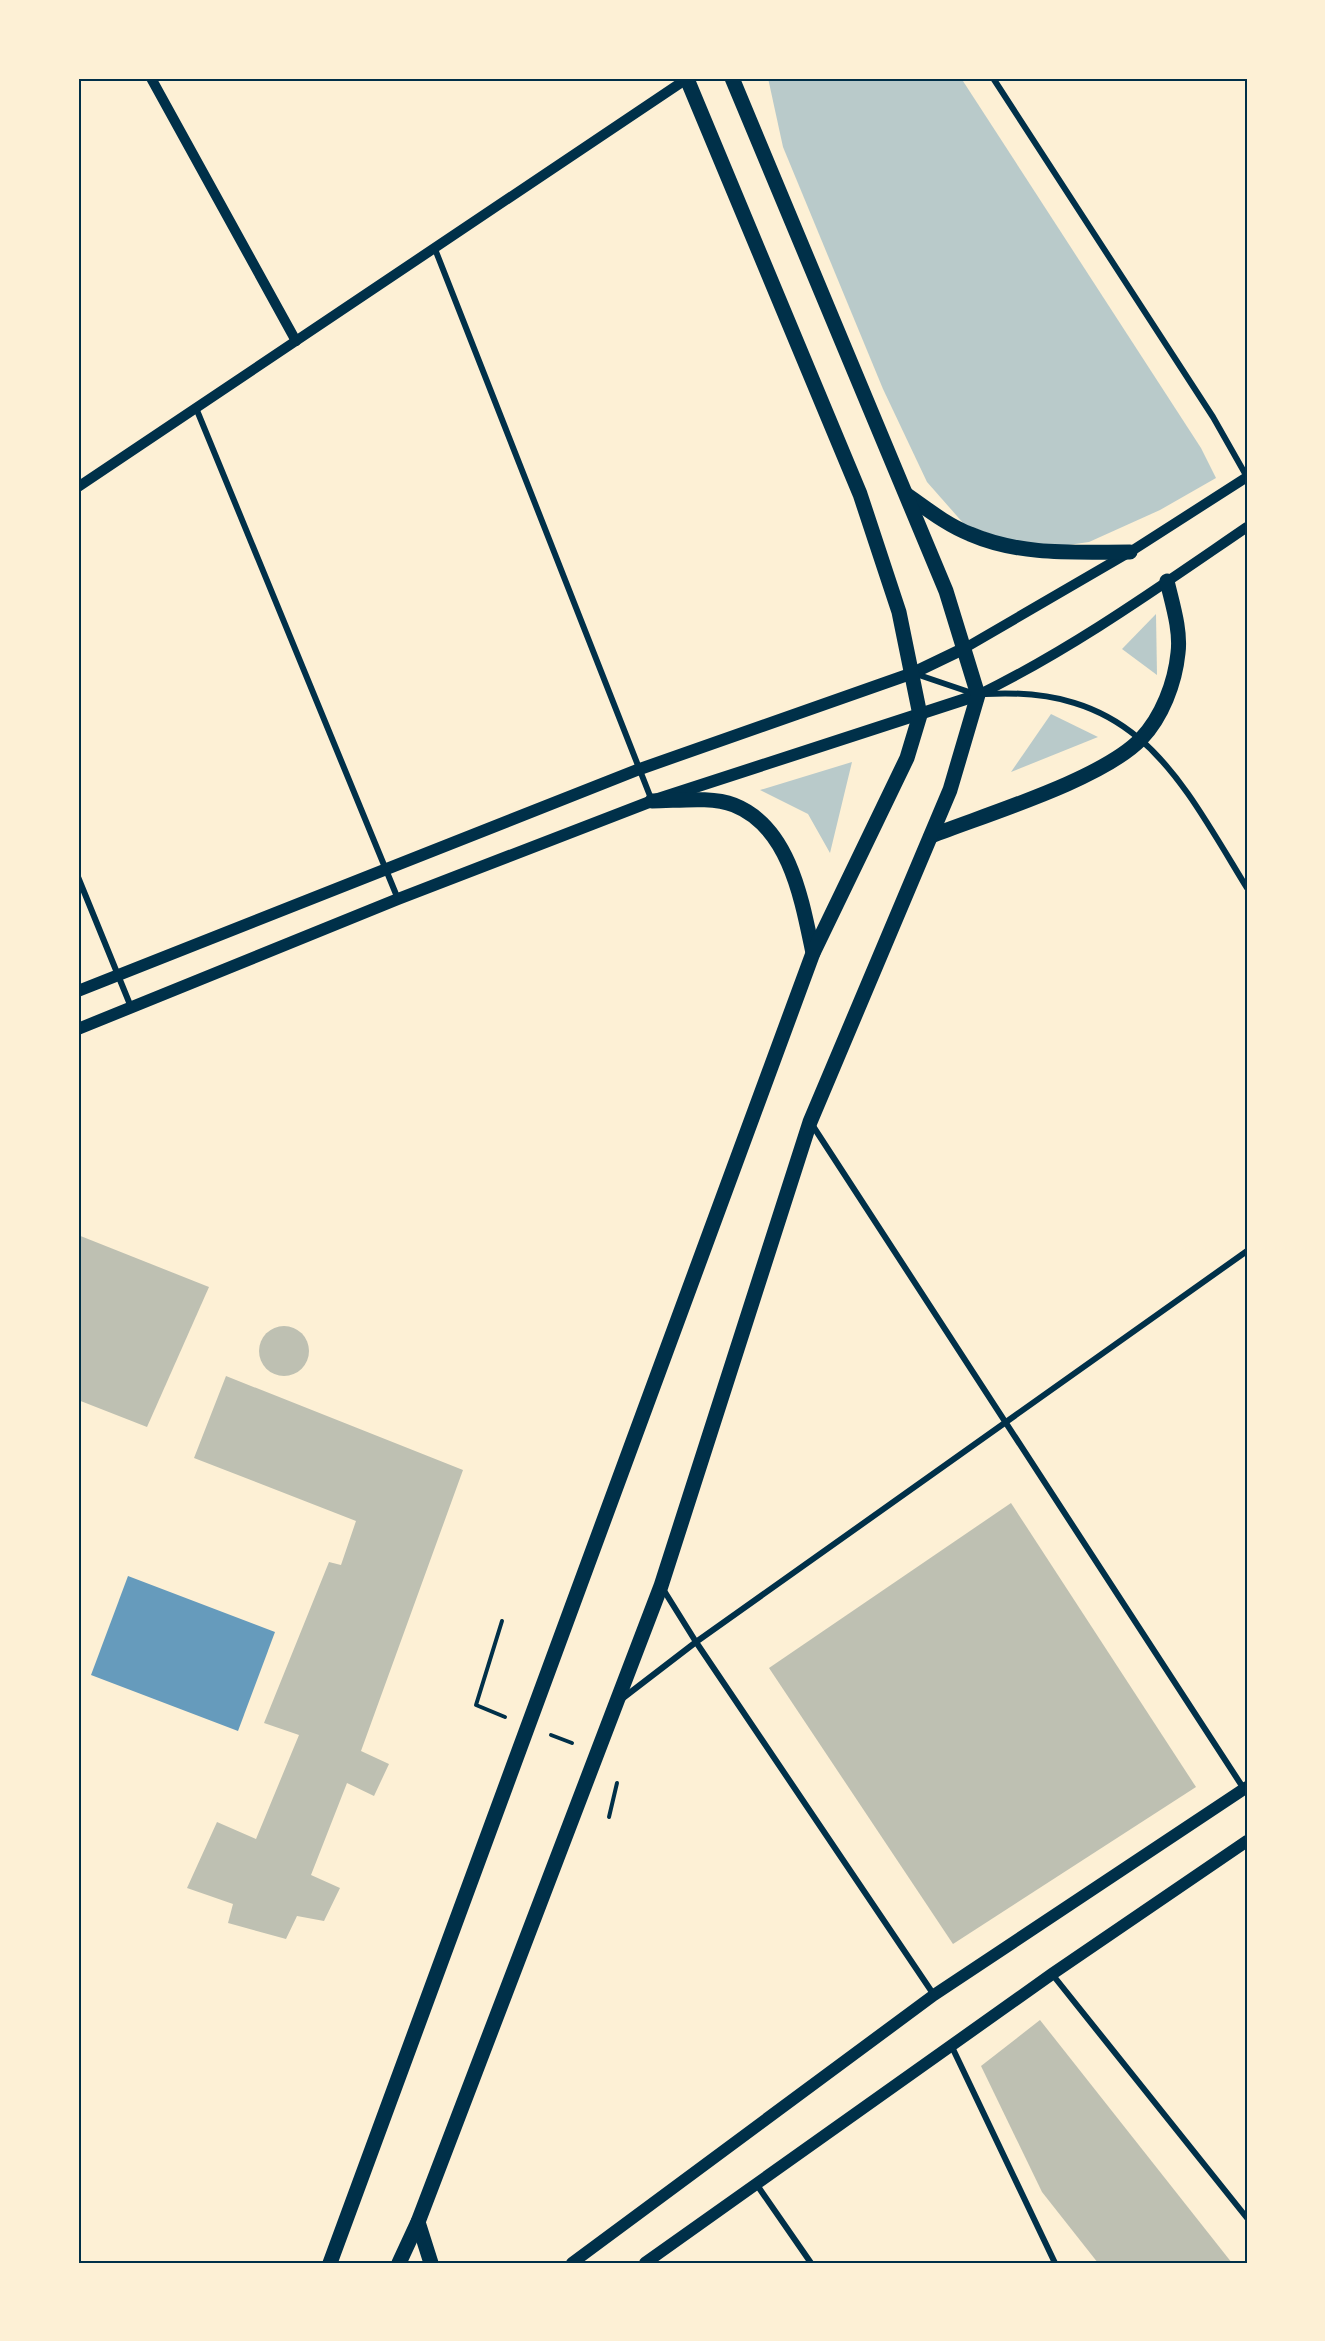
<svg xmlns="http://www.w3.org/2000/svg" width="1325" height="2341" viewBox="0 0 1325 2341" font-family="Quicksand,sans-serif">
<rect width="100%" height="100%" fill="#fdf0d5"/>
<g fill="#b9caca">
<polygon points="768,78 961,78 1201,448 1216,478 1160,510 1089,542 1054,547 1023,546 964,524 927,482 883,389 783,147"/>
<polygon points="1156,614 1157,675 1122,649"/>
<polygon points="1051,714 1098,737 1011,772"/>
<polygon points="852,762 830,853 808,814 760,790"/>
</g>
<polygon fill="#669bbc" points="128,1576 275,1632 238,1731 91,1675"/>
<g fill="#bec0b2">
<polygon points="78,1235 209,1287 147,1427 78,1400"/>
<circle cx="284" cy="1351" r="25"/>
<polygon points="226,1376 463,1470 361,1751 389,1764 374,1796 347,1783 311,1875 340,1888 324,1921 297,1916 286,1939 228,1923 233,1904 187,1888 217,1822 256,1839 299,1735 264,1723 329,1562 341,1565 356,1521 194,1458"/>
<polygon points="1011,1503 1196,1787 953,1944 769,1668"/>
<polygon points="1040,2020 1232,2263 1098,2263 1042,2192 981,2066"/>
</g>
<g fill="none" stroke-linecap="round" stroke-linejoin="round">
<g stroke="#003049" stroke-width="4">
<polyline points="502,1621 476,1705 505,1717"/>
<polyline points="551,1735 572,1743"/>
<polyline points="609,1817 617,1783"/>
</g>
<g stroke="#003049" stroke-width="6">
<polyline points="993,78 1213,417 1247,477"/>
<polyline points="435,249 652,801"/>
<polyline points="196,408 398,899"/>
<polyline points="913,673 975,694"/>
<path d="M985,694C1136,685 1178,775 1247,888"/>
<polyline points="78,877 131,1007"/>
<polyline points="811,1123 1244,1789"/>
<polyline points="663,1589 696,1642 934,1995"/>
<polyline points="623,1698 696,1642 1247,1251"/>
<polyline points="1052,1974 1247,2218"/>
<polyline points="952,2047 1055,2263"/>
<polyline points="757,2185 811,2263"/>
</g>
<g stroke="#003049" stroke-width="10">
<polyline points="151,78 296,341"/>
<polyline points="78,487 688,78"/>
<polyline points="965,648 1130,552 1247,477"/>
<path d="M978,695C1074,648 1159,587 1247,527"/>
</g>
<g stroke="#003049" stroke-width="12">
<polyline points="78,991 637,770 913,673 965,648"/>
<polyline points="78,1029 398,899 652,801 978,695"/>
<polyline points="572,2263 934,1995 1247,1787"/>
<polyline points="645,2263 1052,1974 1247,1841"/>
</g>
<g stroke="#003049" stroke-width="15">
<path d="M907,495C927,509 947,525 970,534C1021,556 1075,552 1130,552"/>
<path d="M652,801C677,801 711,796 734,805C790,827 802,901 813,953"/>
<path d="M931,836C987,814 1101,780 1141,739C1162,717 1175,683 1178,653C1181,630 1172,603 1167,581"/>
<polyline points="418,2222 431,2263"/>
<polyline points="330,2263 813,953 907,758 920,715 899,612 860,494 687,79"/>
<polyline points="399,2263 418,2222 661,1586 810,1122 950,790 978,695 946,591 732,78"/>
</g>
</g>
<rect width="1325" height="2341" fill="none" stroke="#fdf0d5" stroke-width="159"/>
<rect x="80" y="80" width="1166" height="2182" fill="none" stroke="#003049" stroke-width="2"/>
</svg>
